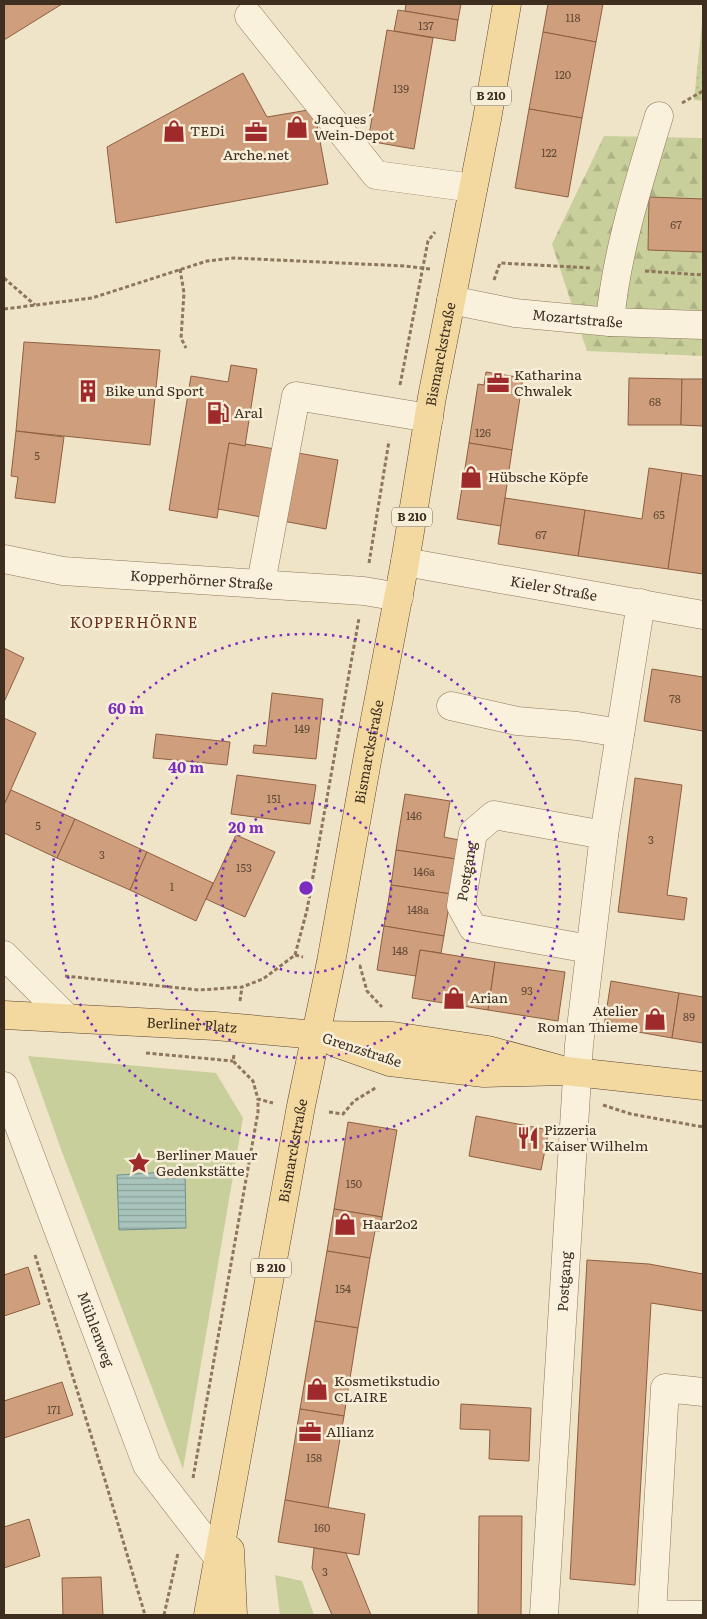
<svg xmlns="http://www.w3.org/2000/svg" width="707" height="1619" viewBox="0 0 707 1619" font-family="Literata,serif">
<defs>
<pattern id="forest-firs" width="22" height="20" patternUnits="userSpaceOnUse" patternTransform="scale(1.25)"><rect width="22" height="20" fill="#c9cf9b"/><path d="M5 1l3.5 6h-7zM16 11l3.5 6h-7z" fill="#aeb285"/></pattern>
<pattern id="park-dots" width="8" height="8" patternUnits="userSpaceOnUse" patternTransform="scale(1.25)"><rect width="8" height="8" fill="#c9cf9b"/><path d="M2 2h.1M6 6h.1" fill="none" stroke="#aeb285" stroke-width="1.8" stroke-linecap="round"/></pattern>
<pattern id="water-rules" width="6" height="5" patternUnits="userSpaceOnUse" patternTransform="scale(1.25)"><rect width="6" height="5" fill="#a9c4bc"/><path d="M0 2.5h6" fill="none" stroke="#8ba098"/></pattern>
</defs>
<rect width="100%" height="100%" fill="#f0e4c8"/>
<g fill="#c9cf9b">
<polygon points="28,1056 216,1073 243,1118 183,1469 62,1152"/>
<polygon points="275,1575 302,1581 314,1615 280,1615"/>
</g>
<polygon fill="url(#forest-firs)" points="604,136 703,138 703,356 587,351 552,244"/>
<polygon fill="url(#park-dots)" points="703,13 703,101 694,100"/>
<polygon fill="url(#water-rules)" stroke="#6f938a" points="185,1171 186,1228 119,1230 117,1175"/>
<g fill="#cf9f7d" stroke="#8d5f41">
<polygon points="4,4 62,4 4,40"/>
<polygon points="406,4 461,4 458,20 405,11"/>
<polygon points="548,4 603,4 596,42 543,32"/>
<polygon points="398,10 458,20 455,41 394,31"/>
<polygon points="387,30 433,38 414,149 368,141"/>
<polygon points="543,32 596,42 582,118 529,109"/>
<polygon points="243,73 267,117 314,109 328,184 116,223 107,147"/>
<polygon points="529,109 582,118 568,197 515,188"/>
<polygon points="649,197 703,199 703,252 648,250"/>
<polygon points="24,342 160,350 150,445 16,431"/>
<polygon points="231,365 257,369 245,446 229,443 217,518 169,510 191,376 228,382"/>
<polygon points="486,372 523,378 512,450 469,443 478,384 484,385"/>
<polygon points="629,378 682,379 681,425 628,425"/>
<polygon points="682,379 703,379 703,426 681,425"/>
<polygon points="16,431 64,437 55,503 15,498 18,477 11,476"/>
<polygon points="229,443 245,446 246,444 338,460 326,529 218,509"/>
<polygon points="469,443 512,450 501,526 457,519"/>
<polygon points="649,468 682,473 668,569 578,556 585,510 642,519"/>
<polygon points="682,473 703,476 703,574 668,569"/>
<polygon points="505,498 585,510 578,556 498,544"/>
<polygon points="4,648 24,658 4,702"/>
<polygon points="652,669 703,677 703,731 644,721"/>
<polygon points="272,693 323,699 316,759 253,753 254,745 266,746"/>
<polygon points="4,718 36,733 4,805"/>
<polygon points="156,734 230,742 227,765 153,758"/>
<polygon points="237,775 316,785 310,824 231,814"/>
<polygon points="635,778 682,785 667,895 687,898 684,920 618,912"/>
<polygon points="11,790 75,819 57,858 4,833 4,805"/>
<polygon points="405,794 450,801 444,837 459,840 456,859 396,850"/>
<polygon points="75,819 147,852 130,890 57,858"/>
<polygon points="236,835 275,852 245,917 206,899"/>
<polygon points="396,850 456,859 451,894 391,885"/>
<polygon points="147,852 213,883 196,921 130,890"/>
<polygon points="391,885 451,894 444,936 384,926"/>
<polygon points="384,926 444,936 441,953 420,950 416,976 377,970"/>
<polygon points="420,950 495,962 488,1010 412,998"/>
<polygon points="495,962 565,972 558,1021 488,1010"/>
<polygon points="611,981 679,993 672,1038 604,1026"/>
<polygon points="679,993 703,997 703,1043 672,1038"/>
<polygon points="476,1116 549,1130 541,1170 469,1156"/>
<polygon points="348,1122 397,1130 382,1217 334,1209"/>
<polygon points="334,1209 382,1217 380,1231 375,1231 370,1258 327,1251"/>
<polygon points="327,1251 370,1258 358,1328 315,1321"/>
<polygon points="587,1260 649,1264 703,1274 703,1311 651,1303 635,1585 570,1579"/>
<polygon points="28,1267 40,1304 4,1316 4,1275"/>
<polygon points="315,1321 358,1328 344,1416 300,1409"/>
<polygon points="62,1382 73,1415 4,1438 4,1401"/>
<polygon points="461,1404 531,1408 529,1461 489,1459 490,1430 460,1429"/>
<polygon points="300,1409 344,1416 328,1508 285,1500"/>
<polygon points="285,1500 365,1514 359,1555 278,1542"/>
<polygon points="479,1516 522,1516 521,1615 478,1615"/>
<polygon points="29,1519 40,1556 4,1568 4,1527"/>
<polygon points="314,1548 346,1553 371,1615 332,1615 312,1568"/>
<polygon points="101,1577 103,1615 63,1615 62,1578"/>
</g>
<g fill="none" stroke-linecap="round" stroke-linejoin="round">
<defs>
<g id="minor">
<polyline points="249,16 376,175 473,188"/>
<path id="s1" d="M451,300L515,313L610,322L703,325"/>
<path d="M610,322C616,253 639,182 659,116"/>
<path id="s2" d="M4,559L63,571L364,591L399,597"/>
<path id="s3" d="M405,562L703,615"/>
<polyline points="261,583 296,396 429,418"/>
<polyline points="451,706 517,721 577,726 620,733"/>
<path id="s4" d="M589,949L473,928L461,906L473,833L494,815L604,835"/>
<polyline points="4,955 66,1017"/>
<path id="s5" d="M4,1086L147,1465L217,1556"/>
<polyline points="703,1392 665,1388 652,1614 703,1615"/>
<path id="s6" d="M544,1615L579,1045L604,835L641,603"/>
</g>
<g id="major">
<path id="s7" d="M4,1015L215,1026L316,1035L393,1036L488,1050L566,1071"/>
<polyline points="336,1043 390,1062 484,1073 566,1071 703,1086"/>
<polyline points="230,1550 233,1615"/>
<path id="s8" d="M208,1615L301,1106L331,962L367,761L405,562L432,397L487,119L507,4"/>
</g>
</defs>
<use href="#minor" stroke="#8d765c" stroke-width="29"/>
<use href="#major" stroke="#5b4430" stroke-width="29"/>
<g stroke="#8d765c" stroke-width="3" stroke-dasharray="4 2.5" stroke-linecap="butt">
<polyline points="682,103 703,91"/>
<polyline points="180,269 184,293 181,338 186,348"/>
<polyline points="645,271 703,275"/>
<polyline points="4,278 35,305"/>
<polyline points="494,280 500,263 591,268"/>
<polyline points="4,309 92,298 207,261 234,258 405,266 430,269"/>
<polyline points="400,385 428,241 435,232"/>
<polyline points="369,563 389,441"/>
<polyline points="295,955 307,910 359,618"/>
<polyline points="359,966 360,966 367,991 382,1007"/>
<polyline points="65,976 199,990 242,987 263,979 295,955 303,957"/>
<polyline points="240,1001 242,987"/>
<polyline points="146,1053 233,1061"/>
<polyline points="234,1055 233,1061 253,1081 258,1099 273,1103"/>
<polyline points="603,1105 631,1114 703,1127"/>
<polyline points="329,1112 343,1114 354,1101 377,1087"/>
<polyline points="35,1255 105,1480 145,1615"/>
<polyline points="193,1478 258,1112 258,1099"/>
<polyline points="164,1615 178,1553"/>
</g>
<use href="#minor" stroke="#faf1dc" stroke-width="28"/>
<use href="#major" stroke="#f3d9a0" stroke-width="28"/>
</g>
<g fill="none" stroke="#7b2cbf" stroke-width="2.5" stroke-dasharray="2.5 5">
<circle cx="306" cy="888" r="85"/>
<circle cx="306" cy="888" r="170"/>
<circle cx="306" cy="888" r="254"/>
</g>
<defs>
<symbol id="shop-bare" viewBox="-9 -9 18 18"><path d="M-5-2.5h2.3a2.7 3.5 0 0 1 5.4 0H5L5.5 6h-11ZM-1.5-2.5h3a1.5 2.3 0 0 0-3 0Z" fill="#9e2a2b" stroke="#f7eed8" stroke-width="2.5" paint-order="stroke"/></symbol>
<symbol id="office-bare" viewBox="-9 -9 18 18"><path d="M-6-3h4V-5.5h4V-3h4V5H-6ZM-1-4.5V-3h2v-1.5ZM-6 0V1H6V0Z" fill="#9e2a2b" stroke="#f7eed8" stroke-width="2.5" paint-order="stroke"/></symbol>
<symbol id="building-bare" viewBox="-9 -9 18 18"><path d="M-4-6H4V6H1V3H-1V6H-4ZM-2.5-4.3h1.7v1.8h-1.7ZM.8-4.3h1.7v1.8H.8ZM-2.5-1h1.7V.8h-1.7ZM.8-1h1.7V.8H.8Z" fill="#9e2a2b" stroke="#f7eed8" stroke-width="2.5" paint-order="stroke"/></symbol>
<symbol id="fuel-bare" viewBox="-9 -9 18 18"><path d="M-5.5-6h7V0h2V4h1.3V-2.5L3-4.5l.8-.8L6-3V5H2.5V1h-1V6h-7ZM-4.2-4.7v3.2H.2V-4.7Z" fill="#9e2a2b" stroke="#f7eed8" stroke-width="2.5" paint-order="stroke"/></symbol>
<symbol id="restaurant-bare" viewBox="-9 -9 18 18"><path d="M-5-6h1v4h1v-4h1v4h1v-4h1v5L-1.5 .5V6h-2V.5L-5-1ZM5-6V6H3V1.5H1.5Q1.5-4 5-6Z" fill="#9e2a2b" stroke="#f7eed8" stroke-width="2.5" paint-order="stroke"/></symbol>
<symbol id="sight-bare" viewBox="-9 -9 18 18"><path d="M0-6L1.8-2.2L6-1.7L2.9 1.2L3.7 5.4L0 3.3L-3.7 5.4L-2.9 1.2L-6-1.7L-1.8-2.2Z" fill="#9e2a2b" stroke="#f7eed8" stroke-width="2.5" paint-order="stroke"/></symbol>
</defs>
<g fill-rule="evenodd">
<use href="#shop-bare" x="281" y="111" width="32" height="32"/>
<use href="#shop-bare" x="158" y="115" width="32" height="32"/>
<use href="#office-bare" x="240" y="116" width="32" height="32"/>
<use href="#office-bare" x="482" y="367" width="32" height="32"/>
<use href="#building-bare" x="72" y="375" width="32" height="32"/>
<use href="#fuel-bare" x="202" y="397" width="32" height="32"/>
<use href="#shop-bare" x="455" y="461" width="32" height="32"/>
<use href="#shop-bare" x="438" y="982" width="32" height="32"/>
<use href="#shop-bare" x="639" y="1003" width="32" height="32"/>
<use href="#restaurant-bare" x="512" y="1122" width="32" height="32"/>
<use href="#sight-bare" x="123" y="1147" width="32" height="32"/>
<use href="#shop-bare" x="329" y="1208" width="32" height="32"/>
<use href="#shop-bare" x="301" y="1373" width="32" height="32"/>
<use href="#office-bare" x="294" y="1416" width="32" height="32"/>
</g>
<g text-anchor="middle" stroke-width="5" stroke-linejoin="round" paint-order="stroke">
<g font-size="11" fill="#624a37">
<text x="573" y="22">118</text>
<text x="426" y="30">137</text>
<text x="563" y="79">120</text>
<text x="401" y="93">139</text>
<text x="549" y="157">122</text>
<text x="676" y="229">67</text>
<text x="655" y="406">68</text>
<text x="483" y="437">126</text>
<text x="37" y="460">5</text>
<text x="659" y="519">65</text>
<text x="541" y="539">67</text>
<text x="675" y="703">78</text>
<text x="302" y="733">149</text>
<text x="274" y="803">151</text>
<text x="414" y="820">146</text>
<text x="38" y="830">5</text>
<text x="651" y="844">3</text>
<text x="102" y="859">3</text>
<text x="244" y="872">153</text>
<text x="424" y="876">146a</text>
<text x="172" y="891">1</text>
<text x="418" y="914">148a</text>
<text x="400" y="955">148</text>
<text x="527" y="995">93</text>
<text x="689" y="1021">89</text>
<text x="354" y="1188">150</text>
<text x="343" y="1293">154</text>
<text x="54" y="1414">171</text>
<text x="314" y="1462">158</text>
<text x="322" y="1532">160</text>
<text x="325" y="1576">3</text>
</g>
<g fill="#f7eed8" stroke="#756857" stroke-width="1">
<rect x="471" y="86.5" width="40" height="19" rx="4"/>
<rect x="392" y="507.5" width="40" height="19" rx="4"/>
<rect x="251" y="1258.5" width="40" height="19" rx="4"/>
</g>
<g font-size="12" font-weight="bold" fill="#3d2e20">
<text x="491" y="100">B 210</text>
<text x="412" y="521">B 210</text>
<text x="271" y="1272">B 210</text>
</g>
<g font-size="14" fill="#3d2e20" stroke="#f7eed8" text-anchor="start">
<text x="314" y="124">Jacques´<tspan x="314" dy="16">Wein-Depot</tspan></text>
<text x="190" y="136">TEDi</text>
<text x="256" y="160" text-anchor="middle">Arche.net</text>
<text x="514" y="380">Katharina<tspan x="514" dy="16">Chwalek</tspan></text>
<text x="105" y="396">Bike und Sport</text>
<text x="234" y="418">Aral</text>
<text x="488" y="482">Hübsche Köpfe</text>
<text x="470" y="1003">Arian</text>
<text x="638" y="1016" text-anchor="end">Atelier<tspan x="638" dy="16">Roman Thieme</tspan></text>
<text x="544" y="1135">Pizzeria<tspan x="544" dy="16">Kaiser Wilhelm</tspan></text>
<text x="156" y="1160">Berliner Mauer<tspan x="156" dy="16">Gedenkstätte</tspan></text>
<text x="362" y="1229">Haar2o2</text>
<text x="334" y="1386">Kosmetikstudio<tspan x="334" dy="16">CLAIRE</tspan></text>
<text x="326" y="1437">Allianz</text>
</g>
<g font-size="14" fill="#3d2e20" stroke="#f7eed8">
<text dy="5" stroke="none"><textPath href="#s1" startOffset="128">Mozartstraße</textPath></text>
<text dy="5" stroke="none"><textPath href="#s8" startOffset="1282">Bismarckstraße</textPath></text>
<text dy="5" stroke="none"><textPath href="#s2" startOffset="199">Kopperhörner Straße</textPath></text>
<text dy="5" stroke="none"><textPath href="#s3" startOffset="151">Kieler Straße</textPath></text>
<text dy="5" stroke="none"><textPath href="#s8" startOffset="878">Bismarckstraße</textPath></text>
<text dy="5" stroke="none"><textPath href="#s4" startOffset="178">Postgang</textPath></text>
<text dy="5" stroke="none"><textPath href="#s7" startOffset="188">Berliner Platz</textPath></text>
<text transform="translate(362 1050) rotate(18)" y="5">Grenzstraße</text>
<text dy="5" stroke="none"><textPath href="#s8" startOffset="472">Bismarckstraße</textPath></text>
<text dy="5" stroke="none"><textPath href="#s6" startOffset="334">Postgang</textPath></text>
<text dy="5" stroke="none"><textPath href="#s5" startOffset="260">Mühlenweg</textPath></text>
</g>
<g font-size="15" letter-spacing="1" fill="#6b2e1e" stroke="#f7eed8">
<text x="134" y="628">KOPPERHÖRNE</text>
</g>
</g>
<circle cx="306" cy="888" r="8" fill="#7b2cbf" stroke="#f7eed8" stroke-width="2.5"/>
<g font-size="15" text-anchor="middle" font-weight="bold" fill="#7b2cbf" stroke="#f7eed8" stroke-width="5" stroke-linejoin="round" paint-order="stroke">
<text x="126" y="714">60 m</text>
<text x="186" y="773">40 m</text>
<text x="246" y="833">20 m</text>
</g>
<rect width="707" height="1619" fill="none" stroke="#3d2e20" stroke-width="10"/>
</svg>
